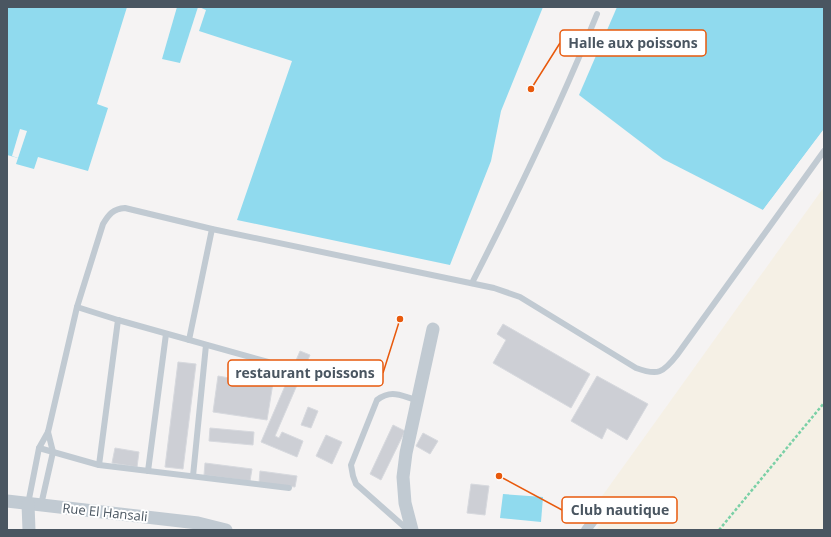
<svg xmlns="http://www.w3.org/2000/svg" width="831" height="537" viewBox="0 0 831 537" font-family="'Open Sans',sans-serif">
<rect width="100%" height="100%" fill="#f5f3f3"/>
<polygon fill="#f5f0e5" points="824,187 824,530 596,530 602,522 590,513"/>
<g fill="#90daee">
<polygon points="7,7 127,7 97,104 108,108 88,171 38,157 34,169 16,164 18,158 7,155"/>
<polygon points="177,7 198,7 180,63 162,59"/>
<polygon points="199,7 543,7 501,111 491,161 450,265 237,220 292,61 199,31 206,10"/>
<polygon points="617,7 824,7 824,129 763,210 663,159 579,95"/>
<polygon points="503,494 543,497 541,522 500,518"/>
</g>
<g fill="#f5f3f3">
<polygon points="20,129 27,131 18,158 12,156"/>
<polygon points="824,129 824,132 765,211 763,210"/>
</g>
<g fill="#cdcfd5" stroke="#d7d9de">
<polygon points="503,324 590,374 571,408 493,363 506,340 497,334"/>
<polygon points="300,351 310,355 275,436 279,438 282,432 303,441 297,457 261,442"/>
<polygon points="178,362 196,364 183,469 165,467"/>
<polygon points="236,373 245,374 244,379 273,383 267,420 213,412 218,376 235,379"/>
<polygon points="597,376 648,404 627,440 607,428 602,439 571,421"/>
<polygon points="308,407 318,411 311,428 301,425"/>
<polygon points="393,425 405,431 381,480 370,474"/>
<polygon points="210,428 254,432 253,445 209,441"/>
<polygon points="423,433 438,441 430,454 416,446"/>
<polygon points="326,435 342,442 332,464 316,456"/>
<polygon points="115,448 139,452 137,467 112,463"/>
<polygon points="205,463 252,469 250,481 204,475"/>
<polygon points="260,471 297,476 295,487 259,483"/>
<polygon points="471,484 489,486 485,515 467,513"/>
</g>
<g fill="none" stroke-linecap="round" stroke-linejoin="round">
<polyline stroke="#7ad0a6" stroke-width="2.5" stroke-dasharray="3 2" stroke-linecap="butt" points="719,530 824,403"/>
<g stroke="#c1cad2" stroke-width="6">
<path d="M472,283C517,195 560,106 597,14"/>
<polyline points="77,307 118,320 268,362"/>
<polyline points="189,340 212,229"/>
<polyline points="39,448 99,465 289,488"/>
<polyline points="99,465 118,320"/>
<polyline points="148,471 166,334"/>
<polyline points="193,476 206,345"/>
<path d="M28,504L39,448L48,432L77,307L103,224C109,214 113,209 125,208L212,229L494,288L520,297L636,368C658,376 663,373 677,355L824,151"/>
<polyline points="41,505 53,452 48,432"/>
<path d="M408,530L356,484L353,476L351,465L377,400C392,389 401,396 417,400"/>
</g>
<polyline stroke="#c1cad2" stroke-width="10" points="586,530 596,517"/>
<g stroke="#c1cad2" stroke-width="13">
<polyline points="7,501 198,523 226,530"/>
<polyline points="28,504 29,530"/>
<polyline points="412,530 405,503 403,477 406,453 433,329"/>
</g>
</g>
<g text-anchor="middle" stroke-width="4" stroke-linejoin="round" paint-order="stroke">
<g font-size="13" fill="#4a5661" stroke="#fff">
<text transform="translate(105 512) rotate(6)" y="5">Rue El Hansali</text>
</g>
</g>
<path fill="none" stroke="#e8590c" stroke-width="1.5" d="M531 89L560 43M400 319L383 373M499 476L562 510"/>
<g fill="#e8590c" stroke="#fff" stroke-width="1.5">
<circle cx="531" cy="89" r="4"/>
<circle cx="400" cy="319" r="4"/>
<circle cx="499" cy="476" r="4"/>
</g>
<g fill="#fff" stroke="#e8590c" stroke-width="1.5">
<rect x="560" y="30" width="146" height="26" rx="4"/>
<rect x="228" y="360" width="155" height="26" rx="4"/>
<rect x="562" y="497" width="115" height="26" rx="4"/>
</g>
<g font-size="14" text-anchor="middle" font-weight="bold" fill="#4a5661">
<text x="633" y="48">Halle aux poissons</text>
<text x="305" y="378">restaurant poissons</text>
<text x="620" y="515">Club nautique</text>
</g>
<rect width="831" height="537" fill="none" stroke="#4a5661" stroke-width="16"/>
</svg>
